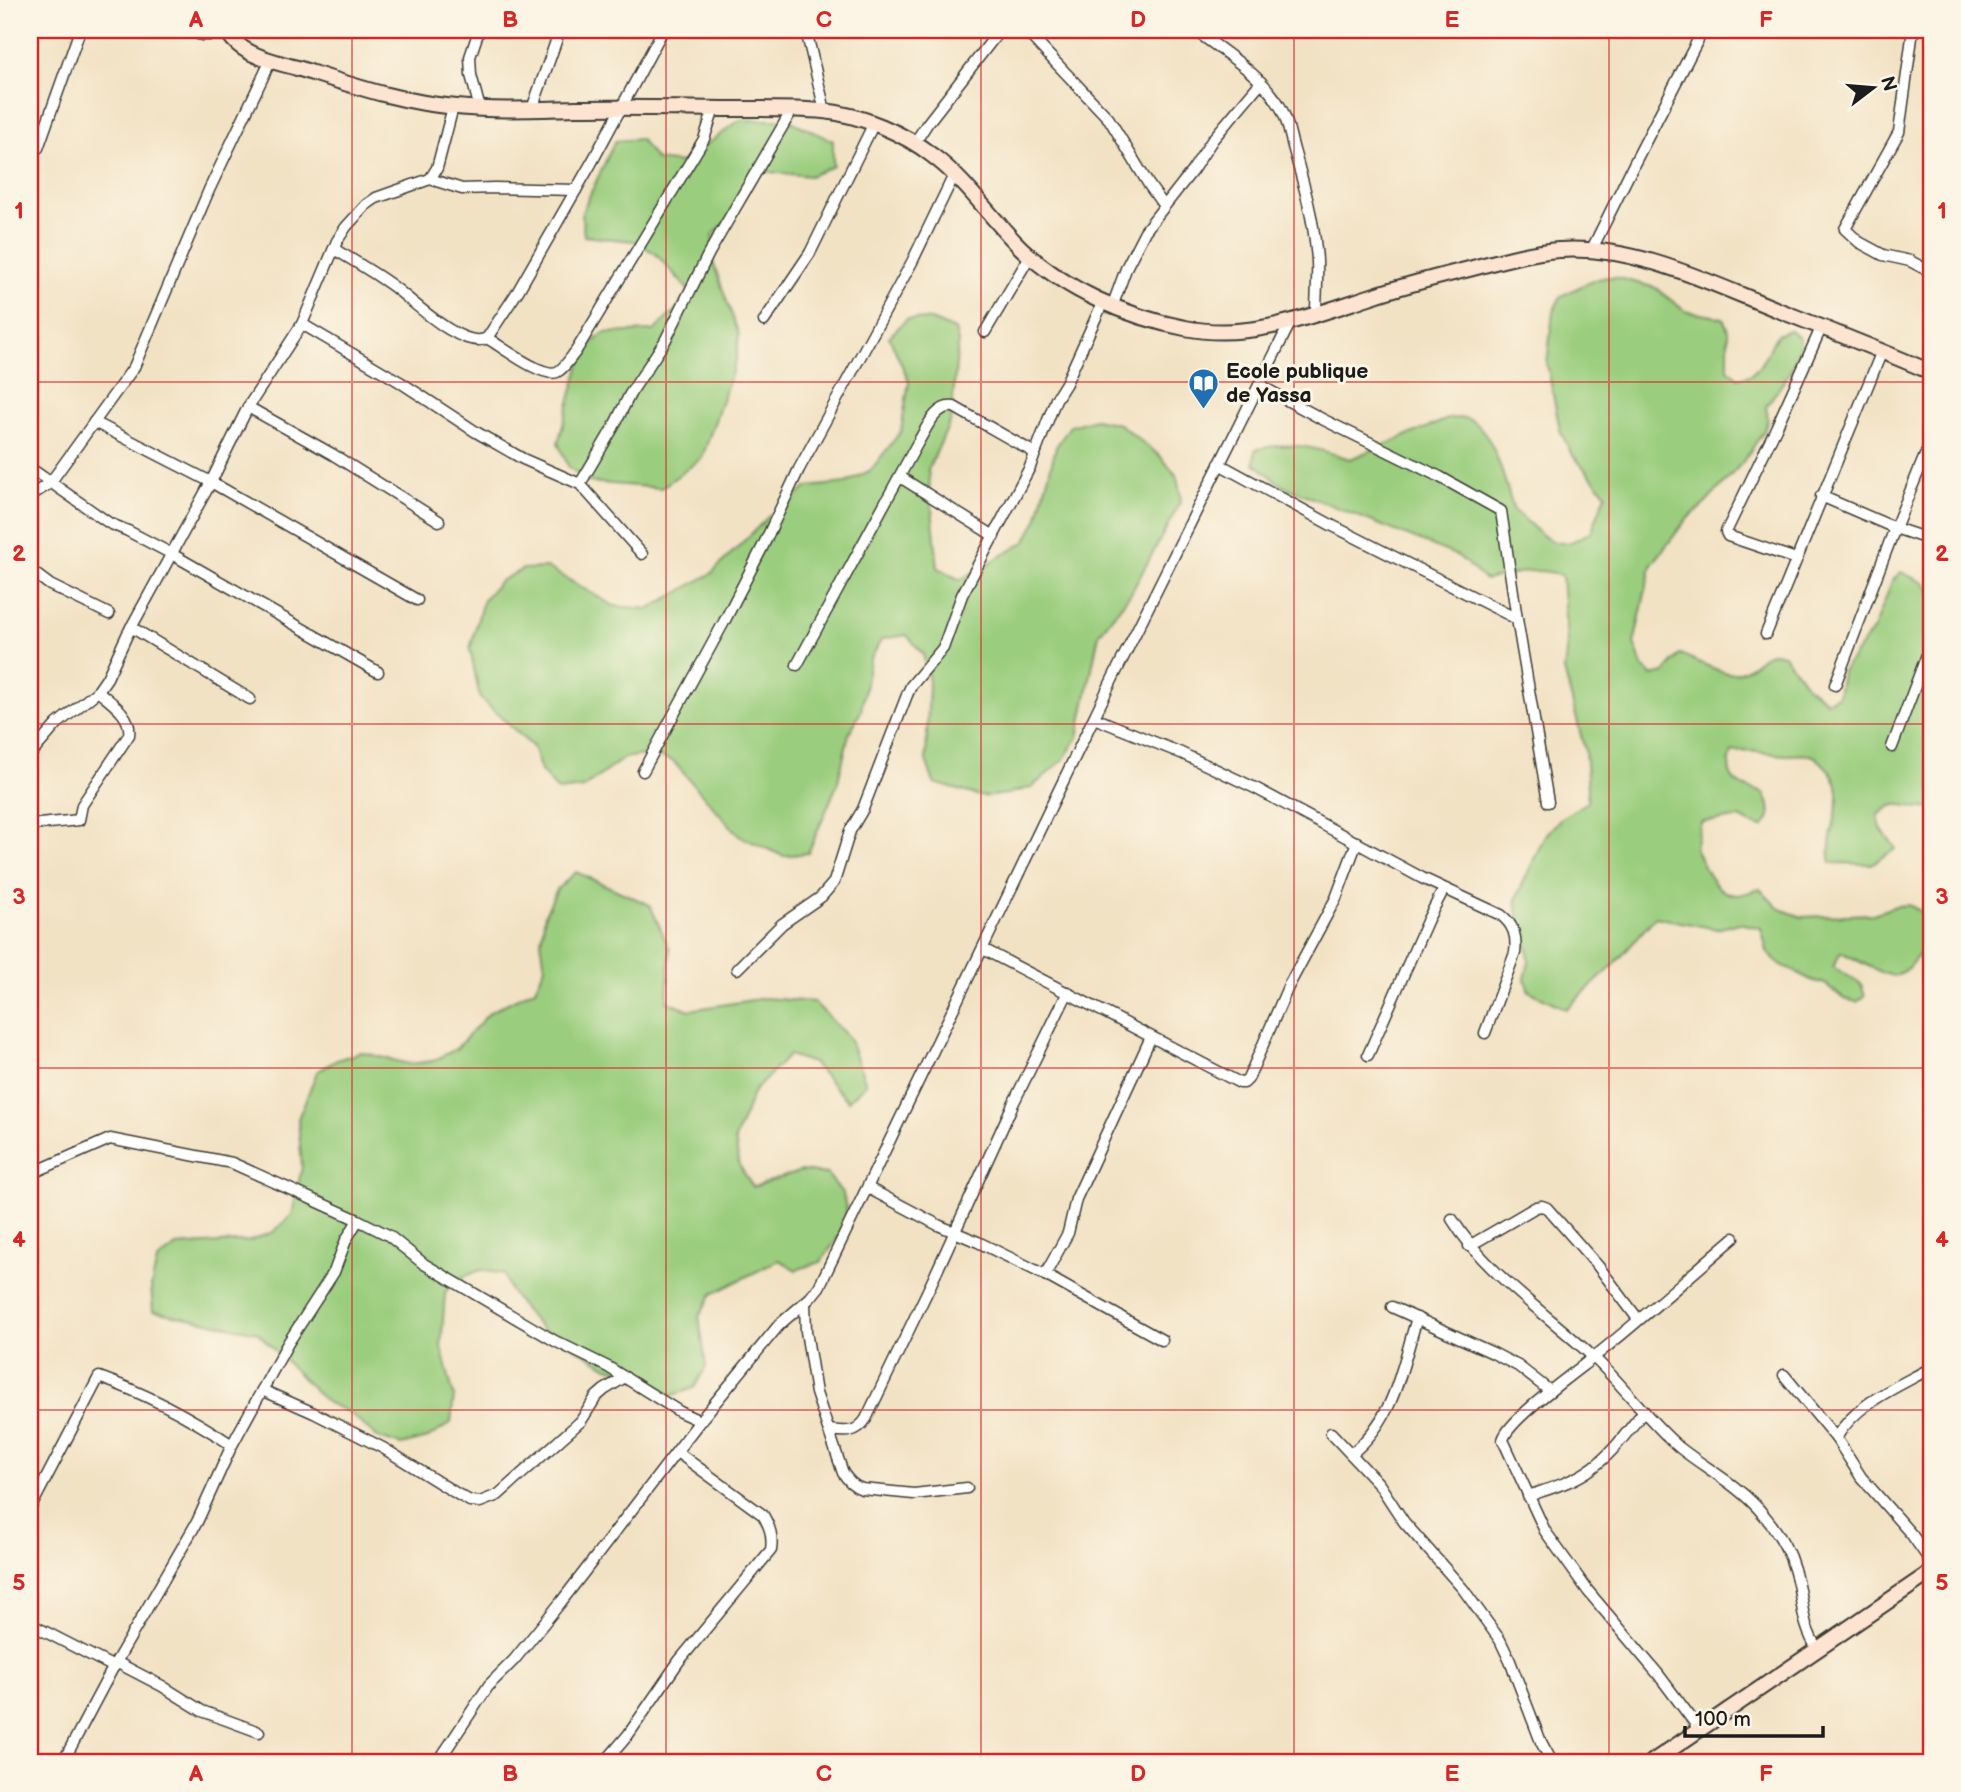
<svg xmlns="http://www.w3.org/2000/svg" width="1961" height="1792" viewBox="0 0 1961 1792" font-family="'Balsamiq Sans',sans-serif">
<rect width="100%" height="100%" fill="#fcf5e5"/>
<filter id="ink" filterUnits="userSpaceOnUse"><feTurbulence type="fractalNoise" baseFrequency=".0143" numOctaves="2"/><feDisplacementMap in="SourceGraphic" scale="14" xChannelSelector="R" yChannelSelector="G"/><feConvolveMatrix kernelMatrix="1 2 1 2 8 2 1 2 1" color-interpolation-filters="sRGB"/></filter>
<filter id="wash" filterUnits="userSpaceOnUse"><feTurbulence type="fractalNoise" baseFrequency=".00686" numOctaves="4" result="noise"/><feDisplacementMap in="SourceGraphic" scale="28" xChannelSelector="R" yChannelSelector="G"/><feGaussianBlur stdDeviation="1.57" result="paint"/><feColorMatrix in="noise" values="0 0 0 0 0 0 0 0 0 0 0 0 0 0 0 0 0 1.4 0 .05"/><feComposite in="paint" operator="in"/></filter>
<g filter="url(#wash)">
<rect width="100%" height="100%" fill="#f2e2c4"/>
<g fill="#9acd7d" stroke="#5b744c" stroke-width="2">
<polygon points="740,120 789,120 833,141 833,166 810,176 760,171 734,214 713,235 713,262 739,335 736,360 702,458 661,488 587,482 568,466 558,443 584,349 604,333 654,331 692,294 656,254 634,241 584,236 582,212 615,141 640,139 656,160 681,163"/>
<path d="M1607,277L1619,278L1656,288L1685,311L1723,318L1728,330V369L1738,378L1750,375L1759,367L1777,335L1789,330L1800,338C1800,364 1781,385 1766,406L1768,419L1764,431L1742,463L1706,503L1686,520L1651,566L1634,644L1643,667L1652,676L1664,673L1680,654C1693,659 1716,671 1728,673C1751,676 1758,653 1773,653C1777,653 1781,655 1784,655L1807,686L1827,701L1838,696L1842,671L1874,629L1892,581L1901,572L1924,583L1931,591V808C1907,811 1899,794 1878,816L1881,829L1896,849L1871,864L1831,863C1823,832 1855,792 1825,766C1822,763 1817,757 1813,756C1806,753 1793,755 1786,755C1767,754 1751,749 1732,752C1722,782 1740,786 1764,793L1769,805L1770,818L1763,827L1751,824L1740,818L1701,822L1695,848C1704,866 1714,896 1738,895C1745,894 1753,891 1760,889L1778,908L1801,917L1873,914L1896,906L1909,905L1920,911L1931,927V937L1924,949L1905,971L1894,976L1882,973L1841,952L1833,967L1861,984L1865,996L1857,1002L1844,999L1825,984L1811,980L1776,962L1767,951L1761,928L1739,923L1717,929L1655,917L1614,965L1566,1009L1529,991L1525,979L1529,961L1528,949L1519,925L1516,899L1544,837L1560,819L1587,802L1588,788L1585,751L1564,670L1567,643L1562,576C1537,565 1511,575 1485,580L1458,556L1283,486L1254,463L1255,450C1288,440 1318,448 1350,459L1448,419C1457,418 1466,416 1474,422C1495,436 1506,487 1514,511C1532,522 1546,549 1571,542C1578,539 1585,535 1591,532L1606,494L1571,453L1560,430L1547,364L1553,312L1561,296L1594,280Z"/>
<polygon points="907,319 931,320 955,330 958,342 951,420 928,470 938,568 960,580 1025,542 1037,520 1056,447 1070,426 1095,419 1119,424 1160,456 1177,476 1181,501 1131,593 1099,634 1078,737 1063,760 1032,787 1007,794 983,797 934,783 926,760 929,681 923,654 907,635 882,639 870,660 861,711 849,734 837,785 808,853 783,856 739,836 673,761 650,754 624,758 583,788 558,791 541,771 533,747 480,698 470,649 483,600 500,581 523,569 548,568 614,606 649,609 712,573 768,517 808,487 846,483 871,470 901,431 909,381 889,337"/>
<polygon points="576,872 650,905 670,950 667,1002 690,1010 765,998 814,1002 849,1038 866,1084 848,1101 813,1063 789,1055 754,1091 735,1139 739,1165 753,1187 801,1171 827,1174 843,1194 849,1222 821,1262 796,1270 779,1260 712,1294 699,1316 706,1367 694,1388 670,1396 651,1380 608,1367 542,1329 525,1311 510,1291 504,1274 480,1270 454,1281 445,1293 441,1347 454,1396 451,1423 428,1438 401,1445 379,1438 348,1412 326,1402 257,1332 153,1311 151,1286 157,1261 176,1246 250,1241 273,1232 292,1215 302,1167 298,1119 317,1072 337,1060 361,1052 409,1064 433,1061 456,1049 490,1012 535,989 545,967 541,942 545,914 557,889"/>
</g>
</g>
<g filter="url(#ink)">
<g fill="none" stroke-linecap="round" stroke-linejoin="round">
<defs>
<g id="minor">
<polyline points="187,30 201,35 228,35"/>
<polyline points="479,30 470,57 471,75 480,109"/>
<polyline points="806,30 825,111"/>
<polyline points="1025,30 1109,119 1149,185 1164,206"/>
<path d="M1195,30C1222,51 1256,71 1276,100C1287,115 1289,133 1294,150C1303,182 1313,216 1316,250C1319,269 1316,293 1316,314"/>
<polyline points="1913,30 1899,132 1845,229 1859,242 1883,255 1910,261 1931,272"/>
<polyline points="532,109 560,30"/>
<polyline points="914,144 927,124 1000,30"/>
<polyline points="38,148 80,30"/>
<polyline points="430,179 462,189 494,188 576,190"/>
<path d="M334,249C354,261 375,273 394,287C413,301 463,351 487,338L518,291L592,162L663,30"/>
<polyline points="1592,249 1635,162 1703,30"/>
<polyline points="1112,307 1127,266 1145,231 1192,171 1213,139 1261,82"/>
<polyline points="764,321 810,253 874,123"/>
<polyline points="302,324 400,382 476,432 523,459 580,484 642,554"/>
<polyline points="985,332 1030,256"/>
<path d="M487,338C501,346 542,378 557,372C565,368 571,357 576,351L704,139L714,109"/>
<polyline points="1259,385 1322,419 1440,477 1501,511 1517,619 1548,802"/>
<polyline points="248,407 332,454 439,521"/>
<polyline points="94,422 211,482 417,600"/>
<polyline points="1219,464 1331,525 1517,619"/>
<polyline points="30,468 109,523 128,531 170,553 378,672"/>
<polyline points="900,477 994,536"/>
<polyline points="580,484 613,428 630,394 665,341 709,253 792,110"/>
<polyline points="30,496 50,483 134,367 209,190 271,60"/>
<polyline points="1821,496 1895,528 1931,540"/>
<polyline points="1796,559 1728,536 1726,532 1776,428 1822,326"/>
<polyline points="30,570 50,585 109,614"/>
<polyline points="131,627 250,699"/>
<polyline points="1766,634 1882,351"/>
<path d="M797,665L917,444C926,430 935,404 954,407L1035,453"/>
<polyline points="1835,685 1895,528 1931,441"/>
<path d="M1094,718L1181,753L1257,789L1422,878L1501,915C1514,925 1517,937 1515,953L1485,1033"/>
<polyline points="1892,747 1931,644"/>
<polyline points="30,755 57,724 98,691 107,678 127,635 211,482 248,407 302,324 337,241 346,227 366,205 376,198 430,179 437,168 453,107"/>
<polyline points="643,771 724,622 763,546 799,469 912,262 954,175"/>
<path d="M30,825L79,820L82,805L129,735C132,715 111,703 98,691"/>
<polyline points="983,949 1240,1083 1244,1083 1248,1079 1288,987 1336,898 1357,842"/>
<polyline points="737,969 782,924 821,897 834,882 850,831 863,809 907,695 911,686 943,648 962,595 1030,467 1056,399 1066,383 1103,302"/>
<polyline points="1368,1055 1428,919 1444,889"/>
<polyline points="30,1174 110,1139 232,1163 358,1220"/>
<polyline points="868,1188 938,1225 978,1242 1045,1275 1162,1340"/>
<path d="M1452,1219C1486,1274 1545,1312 1592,1356C1623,1384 1648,1421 1680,1448C1708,1470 1740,1486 1763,1514C1777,1530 1788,1548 1794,1569C1804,1599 1799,1621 1818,1650"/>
<polyline points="1469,1246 1536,1207 1542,1206 1547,1208 1598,1266 1638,1319"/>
<polyline points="1045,1275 1068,1233 1076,1199 1151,1037"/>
<path d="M805,1303L806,1331L816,1393L843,1473C849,1481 853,1486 862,1489L914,1494L967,1488"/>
<polyline points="1392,1307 1493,1353 1518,1366 1550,1391"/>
<polyline points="1784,1375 1836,1438 1861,1477 1912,1535 1931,1562"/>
<polyline points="262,1390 314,1413 383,1448 459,1495 470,1501 480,1502 498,1495 581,1421 596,1397 604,1390 625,1377"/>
<path d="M829,1430C845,1432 856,1434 866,1419L931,1284L1014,1102L1068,992"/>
<polyline points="1331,1433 1379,1484 1404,1522 1463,1589 1500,1640 1510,1661 1541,1742 1552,1762"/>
<path d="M1836,1438C1856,1403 1897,1387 1931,1368"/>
<path d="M1351,1454C1395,1419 1401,1369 1417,1318"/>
<path d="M1528,1496C1548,1489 1570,1483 1588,1471C1611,1456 1627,1432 1644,1411"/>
<path d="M30,1509L99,1377C147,1394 190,1417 232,1445"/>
<polyline points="30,1624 114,1667"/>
<polyline points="116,1662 162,1686 202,1711 259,1732"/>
<path d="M1700,1730L1658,1674L1588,1591L1545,1531L1503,1440C1508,1420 1575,1372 1594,1357C1642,1319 1687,1278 1734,1238"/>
<polyline points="63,1762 116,1662 197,1522 232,1445 288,1343 334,1272 346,1240 358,1220 388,1235 424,1264 555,1341 608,1367 680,1412 700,1421"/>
<polyline points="438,1762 489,1685 514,1660 561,1602 700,1421 779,1325 810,1298 819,1287 1112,680 1290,323"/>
<path d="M605,1762L628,1735L679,1661L771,1550C773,1536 770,1527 763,1515L677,1452"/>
</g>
<g id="secondary">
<path d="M227,30C238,55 273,61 297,68C348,84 402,103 457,107C496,111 536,109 576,108C625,107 674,108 723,109C756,109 791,108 824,111C861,115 904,133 933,156C967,181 991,219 1022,249C1065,290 1127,317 1185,328C1250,341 1311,316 1372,296C1404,285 1437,277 1469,269C1499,261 1529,252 1559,250C1636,245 1708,282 1778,310C1829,330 1880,350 1931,372"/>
<polyline points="1652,1762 1931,1572"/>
</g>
</defs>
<use href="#minor" stroke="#3c3a35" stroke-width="13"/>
<use href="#secondary" stroke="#3c3a35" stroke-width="18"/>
<use href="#minor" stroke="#fff" stroke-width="10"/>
<use href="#secondary" stroke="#fde4d1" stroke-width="14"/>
</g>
</g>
<path fill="none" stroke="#d62828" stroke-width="2" stroke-opacity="0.55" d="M352,30V1762M666,30V1762M981,30V1762M1294,30V1762M1609,30V1762M30,382H1931M30,724H1931M30,1068H1931M30,1410H1931"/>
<defs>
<symbol id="library-pin" viewBox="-11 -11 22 30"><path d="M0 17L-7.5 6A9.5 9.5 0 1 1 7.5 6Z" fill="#1f6fb2" stroke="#fcf5e5"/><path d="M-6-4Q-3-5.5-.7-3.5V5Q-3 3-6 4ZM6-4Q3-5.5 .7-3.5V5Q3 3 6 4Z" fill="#fff"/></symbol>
</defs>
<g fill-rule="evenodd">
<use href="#library-pin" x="1186" y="366" width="35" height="47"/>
</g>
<g text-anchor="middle" stroke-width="6" stroke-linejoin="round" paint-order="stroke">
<g font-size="21" font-weight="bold" fill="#1c1c1c" stroke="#fcf5e5" text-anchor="start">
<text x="1226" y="378">Ecole publique<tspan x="1226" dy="24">de Yassa</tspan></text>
</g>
</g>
<rect width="1961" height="1792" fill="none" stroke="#fcf5e5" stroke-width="77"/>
<g transform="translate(1873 88) rotate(74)" stroke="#fcf5e5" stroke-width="5" paint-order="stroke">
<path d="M0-5L12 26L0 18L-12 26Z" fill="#1c1c1c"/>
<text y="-10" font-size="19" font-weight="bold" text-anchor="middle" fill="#1c1c1c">N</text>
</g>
<path d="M1685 1726v10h138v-10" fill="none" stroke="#1c1c1c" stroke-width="3.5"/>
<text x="1695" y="1726" font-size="21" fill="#1c1c1c" stroke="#fcf5e5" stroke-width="5" paint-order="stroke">100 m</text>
<rect x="38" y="38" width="1885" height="1716" fill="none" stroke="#d62828" stroke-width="2.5"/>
<g font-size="23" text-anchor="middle" font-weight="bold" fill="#d62828">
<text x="196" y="27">A</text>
<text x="510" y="27">B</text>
<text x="824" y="27">C</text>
<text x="1138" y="27">D</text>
<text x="1452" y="27">E</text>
<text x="1766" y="27">F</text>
<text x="19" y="218">1</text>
<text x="1942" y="218">1</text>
<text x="19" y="561">2</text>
<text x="1942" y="561">2</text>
<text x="19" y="904">3</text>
<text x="1942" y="904">3</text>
<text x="19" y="1247">4</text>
<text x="1942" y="1247">4</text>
<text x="19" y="1590">5</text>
<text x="1942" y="1590">5</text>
<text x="196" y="1781">A</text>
<text x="510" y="1781">B</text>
<text x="824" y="1781">C</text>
<text x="1138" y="1781">D</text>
<text x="1452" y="1781">E</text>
<text x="1766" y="1781">F</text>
</g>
</svg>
